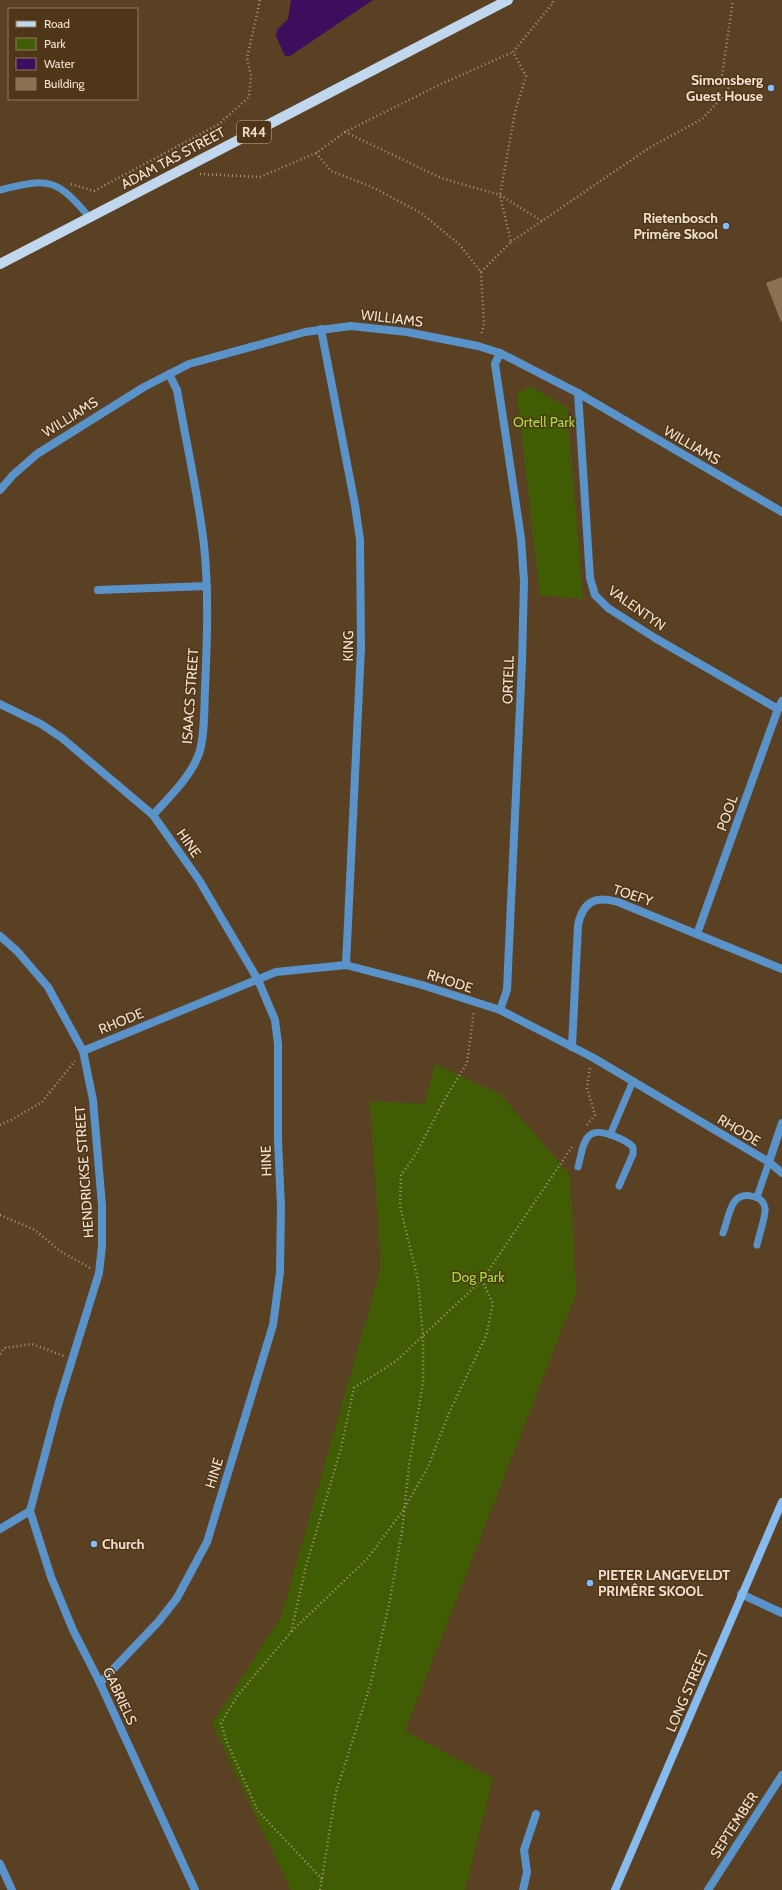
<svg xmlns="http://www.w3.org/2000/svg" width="782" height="1890" viewBox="0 0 782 1890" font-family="Cabin,sans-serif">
<rect width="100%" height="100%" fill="#5b4124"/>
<g fill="#415d04">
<polygon points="529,386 567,407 583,599 540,595 517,395"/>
<polygon points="435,1064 500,1094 570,1175 576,1293 405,1731 493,1778 465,1890 291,1890 212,1724 281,1617 381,1268 370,1101 424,1104"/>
</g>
<polygon fill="#3f0d5e" points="291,0 373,0 290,56 285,56 276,36 277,30 288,19"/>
<polygon fill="#8c7052" points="782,277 782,321 781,322 766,283"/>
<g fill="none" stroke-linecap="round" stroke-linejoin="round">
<g stroke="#a9947e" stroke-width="2.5" stroke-dasharray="1 3" stroke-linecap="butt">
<polyline points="345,132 441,178 500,195 542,221"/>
<polyline points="316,153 331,171 370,186 421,213 459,244 481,272 484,324 481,336"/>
<polyline points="200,174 260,177 316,153 345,132 439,85 513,52"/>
<polyline points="71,184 94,191 219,124 249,97 251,76 247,58 260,0"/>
<polyline points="511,242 649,148 702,119 728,91 729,84 722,76 733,0"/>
<polyline points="481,272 511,242 500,195 515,112 526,76 513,52 553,3 552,0"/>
<polyline points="0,1125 11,1120 42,1102 75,1061"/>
<polyline points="587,1125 595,1115 587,1088 590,1067"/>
<polyline points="0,1215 35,1230 60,1251 90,1268"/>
<polyline points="0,1354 4,1348 32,1344 64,1356"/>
<polyline points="292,1631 368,1558 404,1509 428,1467 449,1413 486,1336 493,1304 482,1280"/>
<polyline points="322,1879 258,1811 226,1740 221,1723 238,1695 291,1632 306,1566 341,1448 354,1388 396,1361 482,1280 572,1147"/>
<polyline points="320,1890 336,1792 370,1686 389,1605 402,1531 409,1466 423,1383 423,1336 418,1280 400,1206 401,1175 414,1157 445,1099 467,1063 474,1011"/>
</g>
<g stroke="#5993c9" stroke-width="7">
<path d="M0,190C50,177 57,179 90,218"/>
<polyline points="610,1135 633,1081"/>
<path d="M578,1167C581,1157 582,1141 590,1135C599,1127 626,1140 633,1147V1154L619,1186"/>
<polyline points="757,1197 769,1162"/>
<path d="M723,1233C730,1215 730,1189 755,1197C760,1198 764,1202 765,1208C766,1216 759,1235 757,1245"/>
</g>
<g stroke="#5993c9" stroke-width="8">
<polyline points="321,329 355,505 360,540 361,648 346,965"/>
<polyline points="500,353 495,364 521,538 524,581 522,662 507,990 500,1010"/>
<polyline points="578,393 590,578 595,595 608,608 655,638 778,709"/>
<polyline points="0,490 13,475 37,454 144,387 189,364 305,332 351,326 407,332 478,346 500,353 578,393 782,512"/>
<polyline points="98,590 207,586"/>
<polyline points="0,704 41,724 62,738 153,815 199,880 258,980 275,1020 278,1044 278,1141 281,1206 280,1272 273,1325 207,1542 177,1598 159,1621 100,1683"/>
<path d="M153,815C169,797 189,779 198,756C205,740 204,708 205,690C207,642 209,593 204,545C198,493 186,442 177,390L169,374"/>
<polyline points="697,934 778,709 782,701"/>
<polyline points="0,936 17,951 48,987 83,1051 93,1100 102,1205 102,1246 99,1273 58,1405 30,1511 0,1529"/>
<path d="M572,1047L578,925C583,902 595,895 618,902L782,969"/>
<polyline points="83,1051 276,972 346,965 422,985 500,1010 592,1057 769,1162 782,1173"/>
<polyline points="769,1162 782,1123"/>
<polyline points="30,1511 51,1577 73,1630 100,1683 195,1890"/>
<polyline points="741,1594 782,1613"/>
<polyline points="0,1864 12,1890"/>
<polyline points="523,1890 527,1872 524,1850 536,1814"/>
<polyline points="708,1890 782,1775"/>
</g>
<polyline stroke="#86bbef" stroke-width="8" points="615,1890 782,1502"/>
<polyline stroke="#c1d7ed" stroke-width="10" points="0,264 508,0"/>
</g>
<g fill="#7ebef9" stroke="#503619" stroke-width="1.5">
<circle cx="771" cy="88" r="4"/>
<circle cx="726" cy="226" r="4"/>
<circle cx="94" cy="1544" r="4"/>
<circle cx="590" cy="1583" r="4"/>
</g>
<g text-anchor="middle" stroke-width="3" stroke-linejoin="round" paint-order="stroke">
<rect fill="#503619" stroke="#c0ad98" stroke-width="1" x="237" y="121" width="34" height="22" rx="3"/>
<g font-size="13" font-weight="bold" fill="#f0e0cf">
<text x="254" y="137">R44</text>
</g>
<g font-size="14" font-weight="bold" fill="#f0e0cf" stroke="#503619" text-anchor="end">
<text x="763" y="85">Simonsberg<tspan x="763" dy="16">Guest House</tspan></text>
<text x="718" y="223">Rietenbosch<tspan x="718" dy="16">Primêre Skool</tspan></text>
<text x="102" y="1549" text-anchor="start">Church</text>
<text x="598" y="1580" text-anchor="start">PIETER LANGEVELDT<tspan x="598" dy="16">PRIMÊRE SKOOL</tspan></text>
</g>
<g font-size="14" fill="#f0e0cf" stroke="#503619">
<text transform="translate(173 158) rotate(-28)" y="5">ADAM TAS STREET</text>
<text transform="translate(392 318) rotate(7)" y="5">WILLIAMS</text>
<text transform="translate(70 417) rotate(-32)" y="5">WILLIAMS</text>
<text transform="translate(692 445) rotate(30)" y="5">WILLIAMS</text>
<text transform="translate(637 608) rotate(35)" y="5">VALENTYN</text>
<text transform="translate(348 646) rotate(-89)" y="5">KING</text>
<text transform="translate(508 680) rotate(-88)" y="5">ORTELL</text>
<text transform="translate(190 696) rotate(-86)" y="5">ISAACS STREET</text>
<text transform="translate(727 813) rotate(-70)" y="5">POOL</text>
<text transform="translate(189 843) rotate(55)" y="5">HINE</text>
<text transform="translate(633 895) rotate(18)" y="5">TOEFY</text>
<text transform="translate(450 981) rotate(18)" y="5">RHODE</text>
<text transform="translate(121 1021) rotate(-22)" y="5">RHODE</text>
<text transform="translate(739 1130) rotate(31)" y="5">RHODE</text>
<text transform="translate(266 1161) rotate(-92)" y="5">HINE</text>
<text transform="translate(84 1172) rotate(-94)" y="5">HENDRICKSE STREET</text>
<text transform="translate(214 1473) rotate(-73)" y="5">HINE</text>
<text transform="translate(687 1691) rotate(-67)" y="5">LONG STREET</text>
<text transform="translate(120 1696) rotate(65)" y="5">GABRIELS</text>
<text transform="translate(734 1825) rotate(-57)" y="5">SEPTEMBER</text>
</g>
<g font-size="14" fill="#a3df39" stroke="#503619">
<text x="544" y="427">Ortell Park</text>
<text x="478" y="1282">Dog Park</text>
</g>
</g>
<rect x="8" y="8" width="130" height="92" fill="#503619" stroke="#907a62"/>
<rect x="16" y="21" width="20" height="6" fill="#c1d7ed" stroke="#907a62"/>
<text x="44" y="28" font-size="12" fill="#f0e0cf">Road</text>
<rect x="16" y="38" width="20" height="12" fill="#415d04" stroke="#907a62"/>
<text x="44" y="48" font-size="12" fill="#f0e0cf">Park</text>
<rect x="16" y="58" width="20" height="12" fill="#3f0d5e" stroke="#907a62"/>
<text x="44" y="68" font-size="12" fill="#f0e0cf">Water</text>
<rect x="16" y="78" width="20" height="12" fill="#8c7052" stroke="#907a62"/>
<text x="44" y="88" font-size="12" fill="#f0e0cf">Building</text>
</svg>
